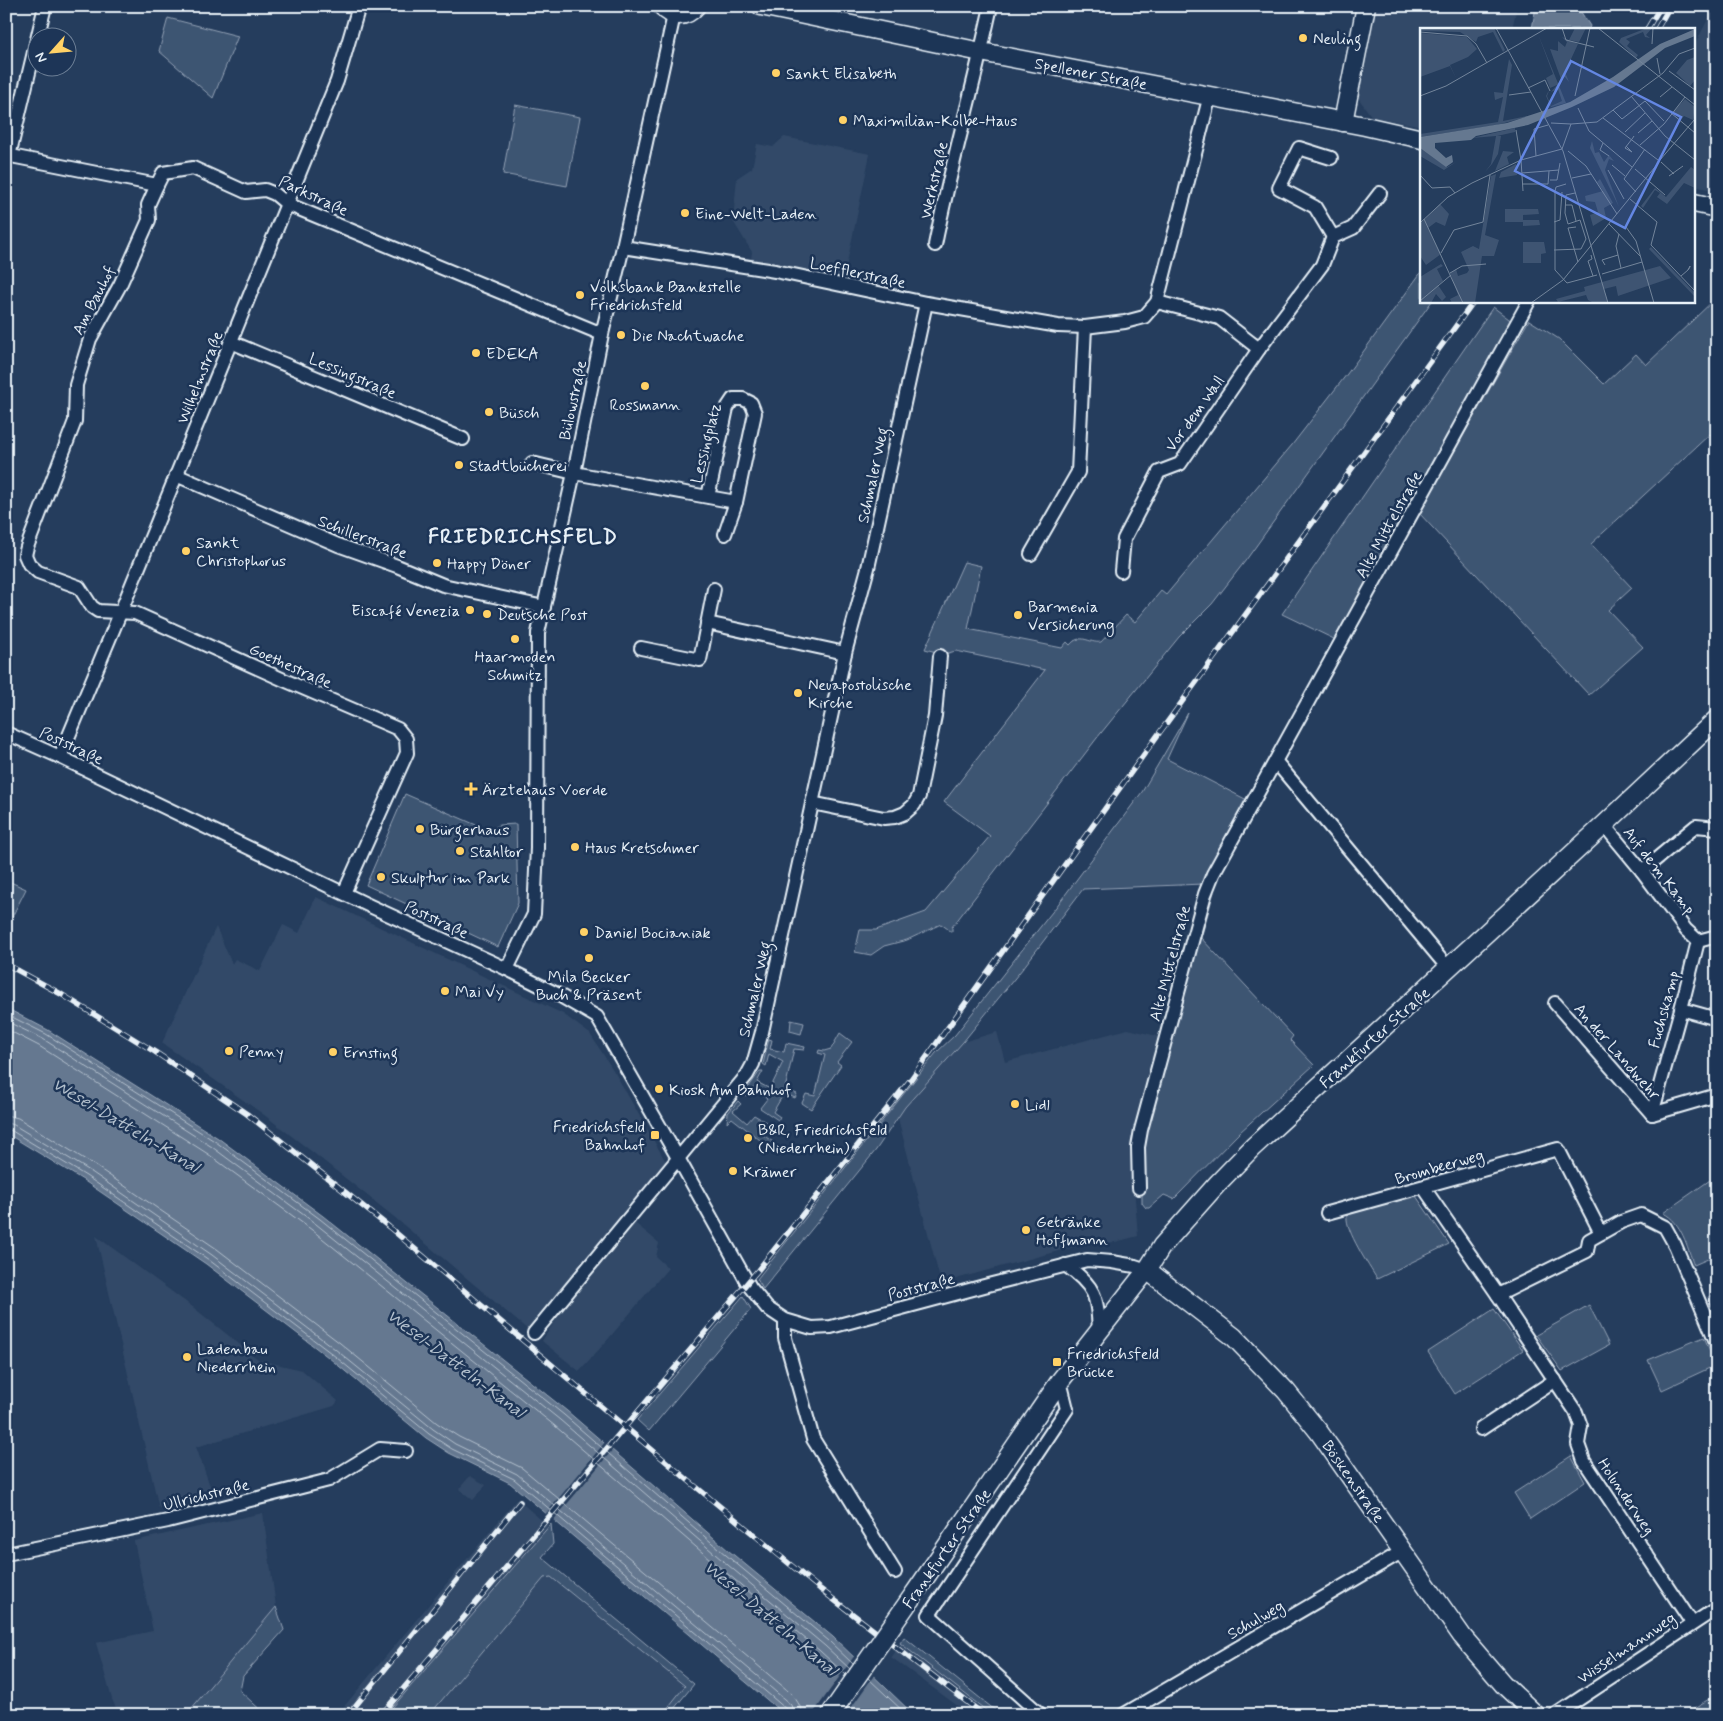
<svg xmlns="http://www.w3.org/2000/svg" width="1723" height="1721" viewBox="0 0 1723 1721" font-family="Mynerve,sans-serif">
<rect width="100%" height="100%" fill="#253d5d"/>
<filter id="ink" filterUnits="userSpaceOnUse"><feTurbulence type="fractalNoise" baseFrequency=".02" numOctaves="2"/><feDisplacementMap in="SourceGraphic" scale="10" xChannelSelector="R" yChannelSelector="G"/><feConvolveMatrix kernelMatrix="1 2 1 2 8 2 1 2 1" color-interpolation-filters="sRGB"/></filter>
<g filter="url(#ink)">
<g fill="#334a68">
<polygon points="1374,6 1517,6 1512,29 1422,29 1422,126 1372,117 1357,96"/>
<polygon points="1715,6 1717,6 1717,191 1694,186 1694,46"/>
<polygon points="784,137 870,154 844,277 751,260 752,252 733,221 737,178 752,168 757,144 773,147"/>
<polygon points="316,897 563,1014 590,1034 615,1073 666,1162 527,1329 393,1216 315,1154 263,1114 162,1043 216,927 232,964 235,959 260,971 283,925 299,933"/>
<polygon points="1128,1029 1161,1037 1131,1151 1138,1236 1115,1242 1080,1245 941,1283 898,1118 905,1107 963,1042 997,1032 1005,1062"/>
<polygon points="636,1215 636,1224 659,1243 656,1257 668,1268 604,1344 579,1371 542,1341 588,1271"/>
<polygon points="96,1236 194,1308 259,1360 302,1370 338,1401 334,1406 196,1447 214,1497 159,1508"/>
<polygon points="470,1476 486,1485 473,1500 459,1489"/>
<polygon points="517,1499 549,1527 386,1715 337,1715"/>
<polygon points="263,1513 276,1607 186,1715 122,1715 115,1706 112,1699 96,1643 153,1631 134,1541"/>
<polygon points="544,1577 551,1577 685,1686 662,1715 432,1715 430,1713"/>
<polygon points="900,1643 992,1715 970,1715 891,1657"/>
</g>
<g fill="#3e5472" stroke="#93a2b5">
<polygon points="168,18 238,36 213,98 159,51"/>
<polygon points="6,103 18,105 6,144"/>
<polygon points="515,105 580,117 567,186 503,174"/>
<path d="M1422,271V301H1432L1246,560L1212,604L1179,637L1097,738L952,927V932L941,924L907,940L884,946L871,955L855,952L860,930H876L926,912L990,836L944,802L1045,670L956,651L944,654L925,649L964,562L981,566L968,629L1062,648L1067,642L1070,645C1081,632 1089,644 1101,642L1126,615L1135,622L1161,591L1166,595L1292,445L1347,374Z"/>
<polygon points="1717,297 1717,441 1710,434 1591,544 1632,588 1608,610 1643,647 1589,695 1419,513 1529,320 1559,339 1604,384 1636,354 1646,365"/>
<polygon points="1493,307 1513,322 1336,640 1282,614"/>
<polygon points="1188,713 1167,759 1249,801 1203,884 1083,889 1023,968 963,1042 905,1107 876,1150 763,1289 757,1279 936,1053 955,1035 1056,907 1142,792"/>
<polygon points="405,794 490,831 499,825 516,824 518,903 498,947 366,885"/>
<polygon points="6,880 26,889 6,929"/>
<polygon points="1214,892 1201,938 1293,1036 1290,1040 1314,1065 1240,1132 1174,1199 1164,1195 1149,1208 1146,1208 1142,1203 1142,1149 1208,895"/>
<polygon points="791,1020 804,1023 801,1034 790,1031"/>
<polygon points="840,1033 852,1042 837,1062 841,1065 811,1109 802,1103 806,1094 815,1096 825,1055 818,1053 819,1050 824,1051 831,1049"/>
<polygon points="769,1039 772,1040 770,1049 784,1052 786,1043 805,1047 804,1050 794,1049 785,1089 797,1094 795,1098 784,1093 773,1112 780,1117 778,1120 760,1108 767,1099 753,1088 746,1096 744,1094 760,1071 763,1071 757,1082 770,1089 783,1062 769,1054 766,1066 763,1064"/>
<polygon points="738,1101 741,1104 733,1111 747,1123 754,1115 766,1122 759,1132 773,1142 769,1147 732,1118 727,1123 728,1113"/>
<path d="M1713,1178L1717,1183V1255L1694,1265C1687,1247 1682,1222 1663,1213Z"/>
<path d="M1410,1196H1416L1449,1244L1377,1279C1369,1266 1345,1230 1347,1216L1352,1212Z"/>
<polygon points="1717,1294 1717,1317 1708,1297"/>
<polygon points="743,1296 751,1309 649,1431 637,1420"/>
<polygon points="1589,1305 1609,1345 1562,1371 1536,1335"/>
<polygon points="1494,1309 1523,1350 1455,1394 1428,1352"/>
<polygon points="1704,1337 1716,1365 1662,1390 1648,1360"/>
<polygon points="1571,1456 1585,1482 1530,1519 1514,1493"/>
<polygon points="551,1524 553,1544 542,1557 694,1684 669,1715 662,1715 685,1686 551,1577 544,1578 431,1713 432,1715 386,1715"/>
<polygon points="276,1607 284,1630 243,1676 240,1691 266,1715 186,1715"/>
<polygon points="904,1637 1001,1715 992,1715 900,1643"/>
<polygon points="1717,1695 1717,1715 1683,1715"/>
</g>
<g fill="#657890" stroke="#99a8ba">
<polygon points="1536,6 1577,6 1590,26 1589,29 1532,29"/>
<polygon points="6,1008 48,1030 218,1138 323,1216 567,1411 729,1551 833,1637 914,1715 785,1715 510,1483 449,1453 426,1438 328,1357 206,1264 83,1180 6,1133"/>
</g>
<g fill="#253d5d">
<polygon points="606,1441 614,1448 552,1522 544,1516"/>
<polygon points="855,1655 875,1674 846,1715 812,1715"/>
</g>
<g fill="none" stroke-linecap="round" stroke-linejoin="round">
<g stroke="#b4c1ce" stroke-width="1">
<polyline points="6,1014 46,1034 216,1142 320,1219 564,1415 726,1555 829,1641 853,1664"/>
<polyline points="6,1021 43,1039 212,1147 316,1224 560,1420 722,1560 825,1646 850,1669"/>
<polyline points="6,1029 39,1046 208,1154 312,1230 555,1426 717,1565 820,1651 846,1675"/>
<path d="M6,1115L18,1118L94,1165L217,1249L340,1343L437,1423L459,1437L522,1468L768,1674C780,1685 801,1697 802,1715"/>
<polyline points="6,1123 14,1125 90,1171 212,1255 335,1349 433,1429 455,1444 517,1474 762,1680 791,1705 794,1715"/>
<polyline points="6,1129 12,1131 86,1176 209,1260 331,1353 429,1434 452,1449 514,1479 758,1685 786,1709 788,1715"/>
<polyline points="868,1678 907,1715"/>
</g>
<defs>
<g id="street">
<polyline points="6,155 157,185 163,173 193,168 246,192 265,190 275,194 287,204 602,334"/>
<polyline points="9,156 45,6"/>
<polyline points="1331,158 1299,148 1279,188 1315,207 1333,237"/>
<polyline points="157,185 148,205 149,220 120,285 90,339 76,385 75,421 27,547 25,555 29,564 38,572 79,587 92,607 98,611 135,613 284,680 398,729 406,739 407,753 344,893"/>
<path d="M935,245C951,165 974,86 991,6"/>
<polyline points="623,247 775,271 926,303 1058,326 1085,327 1125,322 1144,317 1157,302 1210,95"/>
<polyline points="1157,302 1219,318 1259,349"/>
<polyline points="231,342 463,439"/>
<polyline points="532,463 574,473 736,502 755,413 751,403 743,399 733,399 727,408 708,497"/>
<polyline points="176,475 338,545 397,566 443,585 544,607"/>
<polyline points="725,534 736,502"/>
<polyline points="1031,554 1078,472 1085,327"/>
<polyline points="1121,571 1124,539 1159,472 1180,464 1259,349 1322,265 1333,237 1353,228 1380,193"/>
<polyline points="707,623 845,653"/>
<polyline points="641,648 700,660 714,589"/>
<polyline points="6,733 60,757 370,906 507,969 557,994 597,1017 678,1158 750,1287 767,1308 785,1320 812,1328 831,1327 988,1285 1087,1260 1112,1262 1135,1266 1147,1270"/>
<polyline points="60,757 121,611 337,81 359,6"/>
<polyline points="1276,762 1448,968"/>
<polyline points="812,803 884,818 895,817 905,813 914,805 919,796 935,716 940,656"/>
<polyline points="1604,825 1642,871 1686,930 1698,941 1717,936"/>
<polyline points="1642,871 1696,826 1717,828"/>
<polyline points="507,969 534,914 537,848 538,633 574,473 602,334 623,247 674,15"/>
<polyline points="1555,1003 1652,1114 1717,1095"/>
<polyline points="1681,1009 1717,1019"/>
<polyline points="1652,1114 1681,1009 1698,941"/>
<polyline points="1139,1188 1138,1147 1141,1130 1182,978 1205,894 1213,874 1529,301"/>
<polyline points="1424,1188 1498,1295 1576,1412 1581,1426 1578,1444 1584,1461 1692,1623"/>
<polyline points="1327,1213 1558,1149 1601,1233"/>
<path d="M1065,1265C1095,1285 1098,1297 1099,1333"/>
<polyline points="1498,1295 1587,1251 1589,1240 1621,1222 1641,1215 1665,1227 1675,1245 1717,1344"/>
<polyline points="785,1320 785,1338 813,1439 895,1572"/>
<polyline points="534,1333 747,1075 753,1064 762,1032 845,653 868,568 926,303"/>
<polyline points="1481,1429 1555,1380"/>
<polyline points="6,1554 168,1521 329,1480 380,1449 406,1451"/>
<polyline points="1041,1715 929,1615 1067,1409 1060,1381"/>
<polyline points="1123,1715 1403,1551"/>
<polyline points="1555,1715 1717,1608"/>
</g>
<g id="secondary">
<path d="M662,6C672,18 686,18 696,6"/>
<polyline points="761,6 981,52 1365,126 1422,139"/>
<polyline points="1343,122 1366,6"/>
<polyline points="1694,203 1717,208"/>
<polyline points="1147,1270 1234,1337 1286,1391 1319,1432 1462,1636 1503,1684 1536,1715"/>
<polyline points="914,1594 1060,1381 1147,1270 1162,1246 1218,1183 1253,1147 1604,825 1717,719"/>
</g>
</defs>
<use href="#street" stroke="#e8f1f8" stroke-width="16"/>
<use href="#secondary" stroke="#e8f1f8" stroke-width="21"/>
<use href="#street" stroke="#1d3557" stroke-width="12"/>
<use href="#secondary" stroke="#1d3557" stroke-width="18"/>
<defs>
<g id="rail">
<polyline points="1647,29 1661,6"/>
<polyline points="1657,29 1670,6"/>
<polyline points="6,964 61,994 155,1052 247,1114 389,1227 689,1481 820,1589 984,1715"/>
<polyline points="348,1715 520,1502"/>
<polyline points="381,1715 758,1270 911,1079 1160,732 1474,301"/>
</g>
</defs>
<use href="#rail" stroke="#e8f1f8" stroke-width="5.5"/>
<use href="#rail" stroke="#1d3557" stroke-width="4" stroke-dasharray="11" stroke-linecap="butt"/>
<defs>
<polyline id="secondary-bridge" points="830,1715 914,1594"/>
</defs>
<use href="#secondary-bridge" stroke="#e8f1f8" stroke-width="21" stroke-linecap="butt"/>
<use href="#secondary-bridge" stroke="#1d3557" stroke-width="18"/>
</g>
</g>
<g fill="#ffd166" stroke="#1d3557" stroke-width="2">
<circle cx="1303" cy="38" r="5"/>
<circle cx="776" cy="73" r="5"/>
<circle cx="843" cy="120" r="5"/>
<circle cx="685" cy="213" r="5"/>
<circle cx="580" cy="295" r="5"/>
<circle cx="621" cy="335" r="5"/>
<circle cx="476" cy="353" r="5"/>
<circle cx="645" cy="386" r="5"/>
<circle cx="489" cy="412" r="5"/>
<circle cx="459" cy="465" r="5"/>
<circle cx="186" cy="551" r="5"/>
<circle cx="437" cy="563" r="5"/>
<circle cx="470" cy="610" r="5"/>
<circle cx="487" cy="614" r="5"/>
<circle cx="1018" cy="615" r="5"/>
<circle cx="515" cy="639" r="5"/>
<circle cx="798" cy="693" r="5"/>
<path d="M468.5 781.5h5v5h5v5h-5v5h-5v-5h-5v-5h5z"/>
<circle cx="420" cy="829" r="5"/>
<circle cx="575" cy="847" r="5"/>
<circle cx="460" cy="851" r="5"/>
<circle cx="381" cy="877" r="5"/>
<circle cx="584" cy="932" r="5"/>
<circle cx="589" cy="958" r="5"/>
<circle cx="445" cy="991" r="5"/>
<circle cx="229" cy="1051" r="5"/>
<circle cx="333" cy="1052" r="5"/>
<circle cx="659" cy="1089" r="5"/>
<circle cx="1015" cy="1104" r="5"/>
<rect x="650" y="1130" width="10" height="10" rx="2.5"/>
<circle cx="748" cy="1138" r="5"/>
<circle cx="733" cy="1171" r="5"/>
<circle cx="1026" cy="1230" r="5"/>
<circle cx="187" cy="1357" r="5"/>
<rect x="1052" y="1357" width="10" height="10" rx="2.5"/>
</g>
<g text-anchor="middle" stroke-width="5" stroke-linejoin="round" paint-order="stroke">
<g font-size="16" fill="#e8f1f8" stroke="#1d3557" text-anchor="start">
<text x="1313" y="44">Neuling</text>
<text x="786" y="79">Sankt Elisabeth</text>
<text x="853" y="126">Maximilian-Kolbe-Haus</text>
<text x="695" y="219">Eine-Welt-Laden</text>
<text x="590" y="292">Volksbank Bankstelle<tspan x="590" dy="18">Friedrichsfeld</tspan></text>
<text x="631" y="341">Die Nachtwache</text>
<text x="486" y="359">EDEKA</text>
<text x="645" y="410" text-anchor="middle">Rossmann</text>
<text x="499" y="418">Büsch</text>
<text x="469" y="471">Stadtbücherei</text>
<text x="196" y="548">Sankt<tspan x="196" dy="18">Christophorus</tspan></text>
<text x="447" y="569">Happy Döner</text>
<text x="1028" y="612">Barmenia<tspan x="1028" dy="18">Versicherung</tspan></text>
<text x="460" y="616" text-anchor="end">Eiscafé Venezia</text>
<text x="497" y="620">Deutsche Post</text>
<text x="515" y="662" text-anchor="middle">Haarmoden<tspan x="515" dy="18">Schmitz</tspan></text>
<text x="808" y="690">Neuapostolische<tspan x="808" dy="18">Kirche</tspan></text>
<text x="482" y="795">Ärztehaus Voerde</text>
<text x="430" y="835">Bürgerhaus</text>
<text x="585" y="853">Haus Kretschmer</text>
<text x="470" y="857">Stahltor</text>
<text x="391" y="883">Skulptur im Park</text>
<text x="594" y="938">Daniel Bocianiak</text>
<text x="589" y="982" text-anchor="middle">Mila Becker<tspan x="589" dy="18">Buch &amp; Präsent</tspan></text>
<text x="455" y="997">Mai Vy</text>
<text x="239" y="1057">Penny</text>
<text x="343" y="1058">Ernsting</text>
<text x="669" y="1095">Kiosk Am Bahnhof</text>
<text x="1025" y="1110">Lidl</text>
<text x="645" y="1132" text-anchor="end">Friedrichsfeld<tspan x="645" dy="18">Bahnhof</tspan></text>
<text x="758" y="1135">B&amp;R, Friedrichsfeld<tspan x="758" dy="18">(Niederrhein)</tspan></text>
<text x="743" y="1177">Krämer</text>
<text x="1036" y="1227">Getränke<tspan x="1036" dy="18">Hoffmann</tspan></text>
<text x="197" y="1354">Ladenbau<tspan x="197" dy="18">Niederrhein</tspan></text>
<text x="1067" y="1359">Friedrichsfeld<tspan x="1067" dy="18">Brücke</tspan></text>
</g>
<g font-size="16" fill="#e8f1f8" stroke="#1d3557">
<text transform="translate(1091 73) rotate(11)" y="6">Spellener Straße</text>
<text transform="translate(933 180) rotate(-77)" y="6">Werkstraße</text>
<text transform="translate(314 195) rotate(25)" y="6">Parkstraße</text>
<text transform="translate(858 272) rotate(12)" y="6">Loefflerstraße</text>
<text transform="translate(93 300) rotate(-63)" y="6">Am Bauhof</text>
<text transform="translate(353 375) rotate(23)" y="6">Lessingstraße</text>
<text transform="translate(199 377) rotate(-68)" y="6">Wilhelmstraße</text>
<text transform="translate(572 400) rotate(-78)" y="6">Bülowstraße</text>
<text transform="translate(1194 413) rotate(-54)" y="6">Vor dem Wall</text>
<text transform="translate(705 443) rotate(-76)" y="6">Lessingplatz</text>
<text transform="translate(872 475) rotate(-78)" y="6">Schmaler Weg</text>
<text transform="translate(1388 524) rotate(-61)" y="6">Alte Mittelstraße</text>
<text transform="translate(363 536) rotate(21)" y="6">Schillerstraße</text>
<text transform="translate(291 665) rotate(24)" y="6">Goethestraße</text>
<text transform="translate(72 745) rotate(25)" y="6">Poststraße</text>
<text transform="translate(1660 870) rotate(52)" y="6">Auf dem Kamp</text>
<text transform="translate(437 919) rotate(25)" y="6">Poststraße</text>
<text transform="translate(1169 963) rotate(-75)" y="6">Alte Mittelstraße</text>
<text transform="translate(754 989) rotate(-77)" y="6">Schmaler Weg</text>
<text transform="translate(1663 1009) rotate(-75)" y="6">Fuchskamp</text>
<text transform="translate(1374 1037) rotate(-42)" y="6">Frankfurter Straße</text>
<text transform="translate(1618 1051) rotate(49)" y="6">An der Landwehr</text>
<text transform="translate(1439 1166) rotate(-16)" y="6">Brombeerweg</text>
<text transform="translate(921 1286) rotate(-15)" y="6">Poststraße</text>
<text transform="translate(1354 1481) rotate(55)" y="6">Böskenstraße</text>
<text transform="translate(206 1494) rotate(-14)" y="6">Ullrichstraße</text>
<text transform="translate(1627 1496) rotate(56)" y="6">Holunderweg</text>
<text transform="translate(946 1548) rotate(-55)" y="6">Frankfurter Straße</text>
<text transform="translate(1255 1619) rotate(-30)" y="6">Schulweg</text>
<text transform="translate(1626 1647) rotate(-34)" y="6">Wisselmannweg</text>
</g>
<g font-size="18" font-style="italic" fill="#b4c1ce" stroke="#1d3557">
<text transform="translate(126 1125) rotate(31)" y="6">Wesel-Datteln-Kanal</text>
<text transform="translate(456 1363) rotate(37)" y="6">Wesel-Datteln-Kanal</text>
<text transform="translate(771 1618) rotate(40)" y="6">Wesel-Datteln-Kanal</text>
</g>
<g font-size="21" font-weight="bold" letter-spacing="1" fill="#e8f1f8" stroke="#1d3557">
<text x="523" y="543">FRIEDRICHSFELD</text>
</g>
</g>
<g transform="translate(1420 28)">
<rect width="275" height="275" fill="#253d5d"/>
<path d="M0,0H74L85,22L83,24L73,4L58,9L56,14L40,4L0,3ZM155,0H166L159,14L149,12ZM227,0H232L226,7L230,10L225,9L223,4L206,11L210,14L207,18L218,27L216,30L199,14L201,10ZM0,5L47,9L57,21L48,29L30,37L36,50L30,38L0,49ZM118,6L146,75L131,79L126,68L128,64L129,63L127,68L131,78L142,73L138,61L131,64L137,57L130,60L126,50L133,46ZM142,9L158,16L145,44L149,54L145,49L141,51L130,21L138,23V13L145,19L147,14ZM275,29V52L270,58L256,45L267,32ZM89,31L92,37L83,93L122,85L77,97L0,109V106L78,94L83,69L75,72L74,64L83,65ZM265,71L275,79L273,92L264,88L261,92L262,88L252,85ZM95,100V104L77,108H81L78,126L72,136L65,144L71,136L76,108L52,110ZM172,113L175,125L179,124L184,134L189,127L194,133L189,131L185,142L199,179L170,120ZM0,120L27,139L36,134L24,142L0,128ZM83,123L94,124L87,129L89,136L75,143ZM96,136L97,147L79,150L81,144ZM271,139L275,142V160L264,155L247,176L237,169L240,165L235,162L223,180L221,178L235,160L246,169ZM76,146L65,207L79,212L74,228H62L55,275H32L30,271L38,267L30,245L36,241L38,248L47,245L49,242L41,224L53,218L59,221L71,148ZM180,151L193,175L184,180L186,190L173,198L170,187L178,184L175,174L166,173L165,168L183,163L177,154ZM20,176L29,186L25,198L16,194L8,200L21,226L6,237L0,228V196ZM85,181H118L119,186L103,187V192H119L120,197L103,198V194H85ZM103,214H124L126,225L121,226V235H103ZM231,219L275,265V269L229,221ZM21,236L23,238L17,241L23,253L18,257L26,269L22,273L16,266L11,275H0V249ZM240,238L251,250L198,268L196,258L184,261L188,275H174L168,272L166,267L138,274L136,271L165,263L164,259Z" fill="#3e5472"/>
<path d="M275,1V8L245,20L194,59L152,79L108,97L56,108L51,112L15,115V120L26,130L32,127L33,134L26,139L0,120V109L87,95L150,74L193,49L240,16Z" fill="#657890"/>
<path fill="none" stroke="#73859b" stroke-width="1" d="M76,0L143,123L188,275M142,0L146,12L174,19M178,0L275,77M0,4L47,8L56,16L67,35M232,16L233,0M237,30L240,46M249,43L275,62M108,60L125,52L130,63M89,67L111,64M0,68L26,58L127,0M155,68L170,0M211,68L245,108L275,132M240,69L252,59M158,80L169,103L212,139M193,82L202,91L225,73L244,93M251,85L275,105M183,90L238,132M131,95L151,96M96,102L101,132M205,104L225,85M218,105L232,93M183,115L180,122L189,128M220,117L244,96L265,69M206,118L212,124L205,120L212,111L214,108M142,121L151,96L177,94L243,45L259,26L275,20M148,123L166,138L197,186M116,128L114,101L128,97M101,132L103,163M240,132L275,91M241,134L254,146M192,137L205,148M215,141L245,167M188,142L204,171M102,145L139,142M0,147L12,160L30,159L35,165M249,148L263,138M152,150L171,146M130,152H137L140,135M102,156H128L129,143M146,156L136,159L135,163V242L147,255L177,247M216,164L204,151L225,121M210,171L237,194L231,217L275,263M145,177H152L156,193M4,191L43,275M134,194L140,192L142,164M0,195L28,169L52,155L101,132L142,121M189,196L220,228M156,199L148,200L158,234M206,199L216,213L234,275M199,206L196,218L201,240M134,222L161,221L166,211L160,192L148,196L145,185L146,167L155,165M21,225L34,202L63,194L70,147M171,227L172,231L168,233L173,248M185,237L182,232L198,227M30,245L42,238L66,236M182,246L222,234M261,248L268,242L270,239V238L268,242M0,273L31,247M111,275L143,252L239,134"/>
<path fill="#6487e3" fill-opacity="0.15" stroke="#6487e3" stroke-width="2.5" d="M151,33L261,89L205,200L95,143Z"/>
<rect width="275" height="275" fill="none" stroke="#e8f1f8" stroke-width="2.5"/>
</g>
<rect width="1723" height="1721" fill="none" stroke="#1d3557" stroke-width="25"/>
<rect x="12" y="12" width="1698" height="1696" fill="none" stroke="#e8f1f8" stroke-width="2" filter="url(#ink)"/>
<g transform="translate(52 52) rotate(243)"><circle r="24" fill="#1d3557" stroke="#6e8097"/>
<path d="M0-4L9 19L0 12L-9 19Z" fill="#ffd166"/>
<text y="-8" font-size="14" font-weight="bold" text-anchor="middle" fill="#e8f1f8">N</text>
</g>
</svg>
